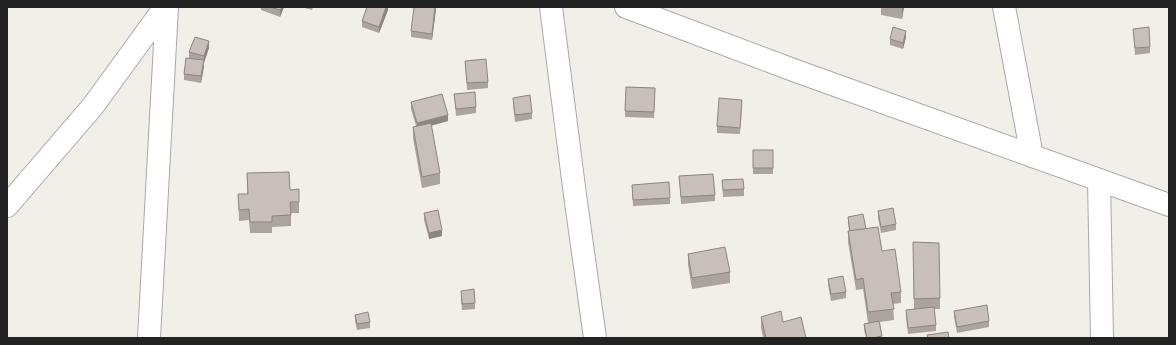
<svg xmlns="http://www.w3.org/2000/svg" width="1176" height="345" viewBox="0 0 1176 345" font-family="'DM Sans',sans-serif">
<rect width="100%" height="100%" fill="#f2efe9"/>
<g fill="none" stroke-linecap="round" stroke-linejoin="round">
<defs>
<g id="minor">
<polyline points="551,7 575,195 595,338"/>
<polyline points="626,7 796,71 1169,205"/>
<polyline points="1004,7 1032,156"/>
<polyline points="1099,180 1102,338"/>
<polyline points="7,206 93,106 165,7"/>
<polyline points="149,338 167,7"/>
</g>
</defs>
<use href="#minor" stroke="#a9a9a9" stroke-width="24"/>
<use href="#minor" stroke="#fff" stroke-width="22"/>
</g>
<g fill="#aba49e">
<polygon points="261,7 284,7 280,17 261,10"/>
<polygon points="301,7 313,7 312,10"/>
<polygon points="386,7 388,7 388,10 379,33 362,27 362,21"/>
<polygon points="436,7 432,40 411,37 411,31"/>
<polygon points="881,7 904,7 902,19 881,15"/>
<polygon points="1133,29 1150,47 1150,53 1135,55"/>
<polygon points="906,37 903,49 890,45 890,39"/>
<polygon points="209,48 204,62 201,83 184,80 184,74 189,58 189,52"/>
<polygon points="465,61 488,82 488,88 467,90"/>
<polygon points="626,87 655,88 654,118 625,117"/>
<polygon points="454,94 476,107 476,113 456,116"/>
<polygon points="513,98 532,113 532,119 515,122 513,104"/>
<polygon points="411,102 448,121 431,126 440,173 440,184 422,188 413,138 413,127 416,126 411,109"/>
<polygon points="742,106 740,134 717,133 717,126"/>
<rect x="753" y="150" width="20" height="24"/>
<polygon points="247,173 290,190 299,189 299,213 291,213 291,226 272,227 272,233 250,233 249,220 239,221 238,194 247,194"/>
<polygon points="679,176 715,195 715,201 681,204"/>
<polygon points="722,180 744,189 744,196 723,197"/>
<polygon points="632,185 670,198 670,204 633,206"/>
<polygon points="878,211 896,224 896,230 881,233 878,218"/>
<polygon points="424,213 442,236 429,239 424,220"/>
<polygon points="848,217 866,229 882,251 901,292 901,303 893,304 894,320 880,322 882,338 866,338 864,330 864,324 868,323 863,289 856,290 848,242 848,231 849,231 848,223"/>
<polygon points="913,242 940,298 940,309 934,309 936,325 936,331 908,334 906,317 906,310 914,309"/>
<polygon points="688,254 730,272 730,283 692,289 688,265"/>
<polygon points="828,279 846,292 846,298 831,301 828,285"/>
<polygon points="461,291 475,303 475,309 462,310 461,297"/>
<polygon points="954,311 989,321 989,327 957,333 954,317"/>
<polygon points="355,315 370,322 370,328 357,330 355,321"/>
<polygon points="761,317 783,322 806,338 763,338 761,328"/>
</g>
<g fill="#8b8681">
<polygon points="282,7 284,7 280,17 280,10"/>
<polygon points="386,7 388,7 388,10 379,33 379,27"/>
<polygon points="435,7 436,10 432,40 432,34"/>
<polygon points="902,7 904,7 902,19"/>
<polygon points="906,31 906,37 903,49 903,43"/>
<polygon points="209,41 209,48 204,63 204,56"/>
<polygon points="204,60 204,67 201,83 201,76"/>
<polygon points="448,115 448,121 417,129 417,123"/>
<polygon points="442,230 442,236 429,239 429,233"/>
</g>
<g fill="#c7bfb8" stroke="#8b8681">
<polygon points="270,7 282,7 280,10"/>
<polygon points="367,7 386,7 379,27 362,21"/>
<polygon points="414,7 435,7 432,34 411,31"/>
<polygon points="893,27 906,31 903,43 890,39"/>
<polygon points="1149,27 1150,47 1135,48 1133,29"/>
<polygon points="195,37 209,41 204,56 189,52"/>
<polygon points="186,58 204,60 201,76 184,74"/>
<polygon points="486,59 488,82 467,83 465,61"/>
<polygon points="626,87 655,88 654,112 625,111"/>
<polygon points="475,92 476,107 456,109 454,94"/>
<polygon points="442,94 448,115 417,123 411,102"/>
<polygon points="530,95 532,113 515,115 513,98"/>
<polygon points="719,98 742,100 740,128 717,126"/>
<polygon points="431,123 440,173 422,177 413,127"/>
<rect x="753" y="150" width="20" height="18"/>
<polygon points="289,172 290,190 299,189 299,202 290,202 291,215 272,216 272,222 250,222 249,209 239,210 238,194 248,194 247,173"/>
<polygon points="713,174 715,195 681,197 679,176"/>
<polygon points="743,179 744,189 723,190 722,180"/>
<polygon points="669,182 670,198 633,200 632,185"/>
<polygon points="893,208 896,224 881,227 878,211"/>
<polygon points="438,210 442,230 429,233 424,213"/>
<polygon points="863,214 866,229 850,231 848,217"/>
<polygon points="878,227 882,251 895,249 901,292 891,293 894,309 868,312 863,278 856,280 848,231"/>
<polygon points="913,242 939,243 940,298 914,299"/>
<polygon points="725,247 730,272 692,278 688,254"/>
<polygon points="843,276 846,292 831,294 828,279"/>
<polygon points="474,289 475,303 462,304 461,291"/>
<polygon points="987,305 989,321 957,327 954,311"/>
<polygon points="934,307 936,325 908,328 906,310"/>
<polygon points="781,311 783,322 801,317 806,338 766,338 761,317"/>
<polygon points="368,312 370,322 357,324 355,315"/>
<polygon points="879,321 882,336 873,338 867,338 864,324"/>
<polygon points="948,332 949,338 928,338 927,335"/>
</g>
<rect width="1176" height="345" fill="none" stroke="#222222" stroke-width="16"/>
</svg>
